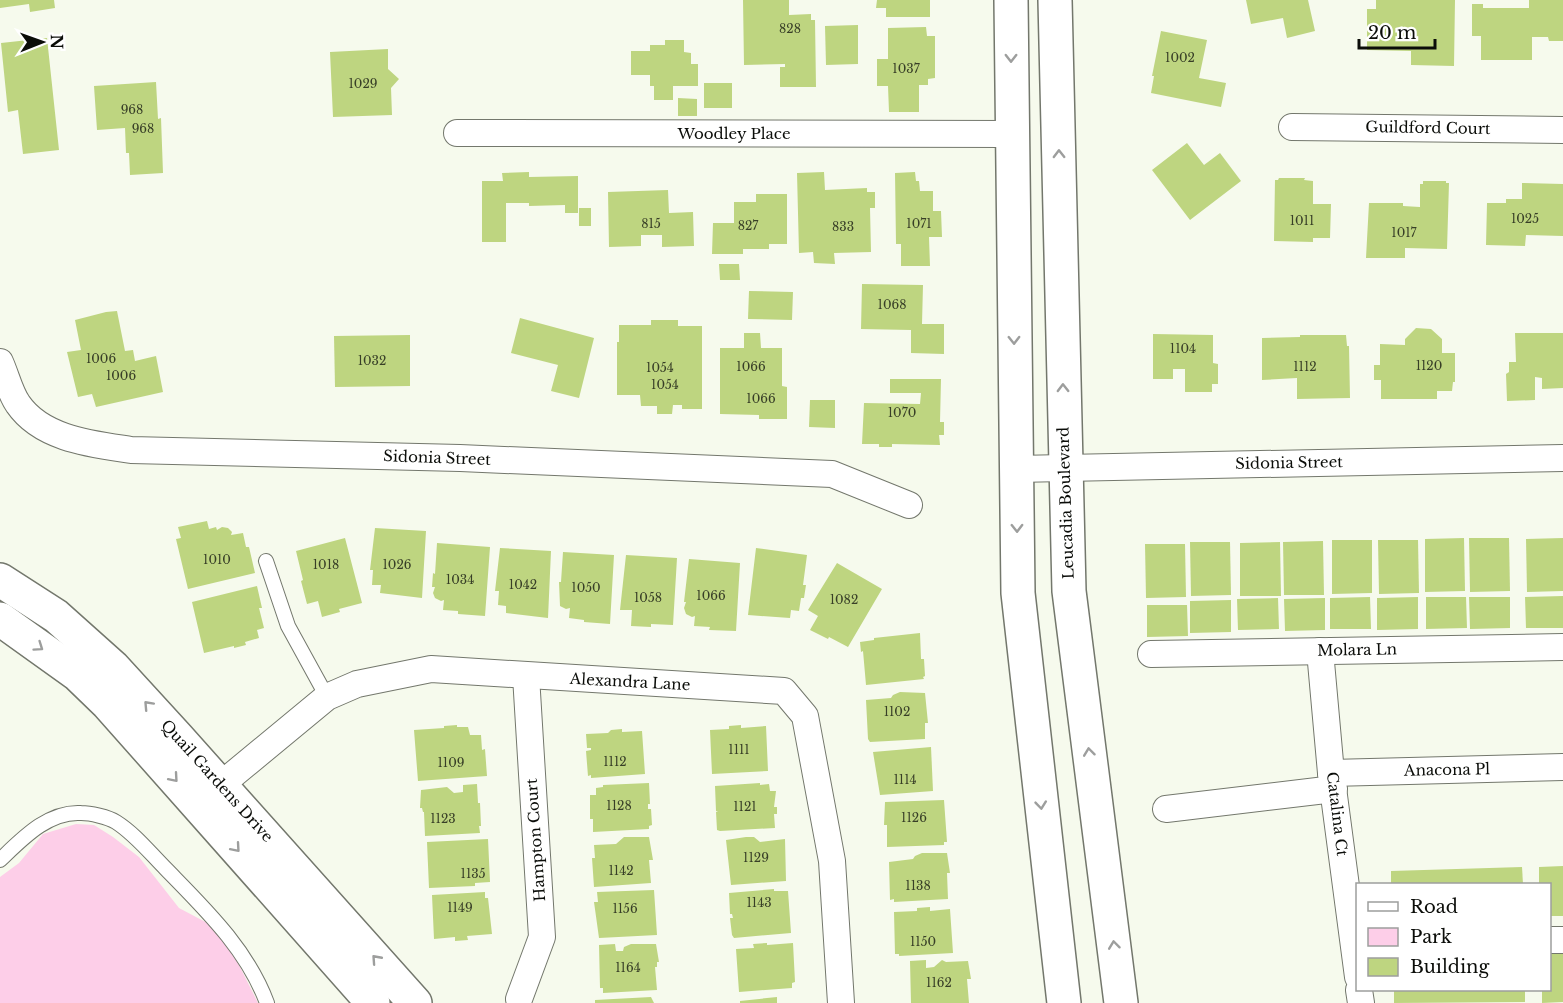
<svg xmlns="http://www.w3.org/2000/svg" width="1563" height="1003" viewBox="0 0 1563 1003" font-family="'Libre Baskerville',serif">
<rect width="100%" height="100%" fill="#f6faed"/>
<polygon fill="#fdcee8" points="76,824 94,825 113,837 139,857 179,908 213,926 233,953 258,1003 0,1003 0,877 19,863 43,834"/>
<g fill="#bed580">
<polygon points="0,0 54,0 55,8 30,12 29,4 0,8"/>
<polygon points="743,0 789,0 789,15 811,14 811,20 815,20 816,87 780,87 780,67 785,67 785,64 744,65"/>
<polygon points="877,0 930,0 930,17 886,17 886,8 876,8"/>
<polygon points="1246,0 1308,0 1315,31 1287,38 1283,18 1251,24"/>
<polygon points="1376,0 1455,0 1454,66 1411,65 1411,51 1367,50 1367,9 1376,9"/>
<polygon points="1529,0 1563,0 1563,41 1549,41 1548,37 1532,37 1532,60 1481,60 1481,36 1472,36 1472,4 1483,4 1483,8 1529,8"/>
<polygon points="858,25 858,64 826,65 825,26"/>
<polygon points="926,27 927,36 935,36 935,78 928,79 928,85 919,85 919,112 889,112 888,86 877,86 877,59 888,59 888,28"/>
<polygon points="1161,31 1207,40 1199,78 1226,83 1221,107 1151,93 1154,76 1152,76"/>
<polygon points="47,38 59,150 23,154 18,110 8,112 1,43"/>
<polygon points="665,40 684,40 684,52 691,53 691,64 698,64 698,86 673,86 673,100 654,100 654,86 650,86 650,75 631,75 631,51 650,51 650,45 665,45"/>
<polygon points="388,49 388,69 399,79 391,88 392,115 333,117 330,52"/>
<polygon points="156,82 158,119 161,118 163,173 130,175 129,153 126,153 125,128 97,130 94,86"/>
<rect x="704" y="83" width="28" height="25"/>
<polygon points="678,98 697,99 697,116 678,116"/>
<polygon points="1187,143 1204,165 1220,153 1241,181 1190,220 1152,170"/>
<polygon points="529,172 529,177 578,176 578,213 565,213 565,205 529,206 529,203 506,203 506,242 482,242 482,181 503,181 502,173"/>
<polygon points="824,172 825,190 867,188 867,192 875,192 875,208 870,208 871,252 834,253 835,264 814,263 813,252 799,253 797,173"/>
<polygon points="915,172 916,181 919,181 920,191 933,191 933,211 941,211 942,237 929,237 930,266 901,266 901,244 896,244 895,173"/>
<polygon points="1279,178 1305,178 1304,180 1313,181 1313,204 1331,204 1330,238 1313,238 1313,242 1274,241 1275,180 1278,180"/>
<polygon points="1423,181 1446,181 1446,183 1449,183 1447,249 1405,248 1405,258 1366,258 1369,203 1403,203 1403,206 1420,207 1420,184 1423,184"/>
<polygon points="1522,183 1563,184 1563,236 1526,235 1525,246 1486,245 1487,203 1506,203 1506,199 1522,199"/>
<polygon points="668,190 669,213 693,212 694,246 662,247 662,235 641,235 641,246 609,247 608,192"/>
<polygon points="756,194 787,194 787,244 769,244 769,249 743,249 743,254 712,254 713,223 734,223 734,202 756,202"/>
<rect x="579" y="208" width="12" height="18"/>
<polygon points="719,264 739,264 740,280 720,280"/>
<polygon points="862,284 923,285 922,324 944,324 944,354 911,353 911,330 861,329"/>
<polygon points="749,291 793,292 792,320 748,319"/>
<polygon points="117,311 125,351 133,350 135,361 156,356 163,392 96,407 92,394 78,397 67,352 81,350 75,320 106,312"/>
<polygon points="520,318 594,338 579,398 551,391 558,365 511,353"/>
<polygon points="651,320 678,320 678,326 702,326 702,409 682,409 682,405 673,405 672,414 657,414 657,406 641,406 640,395 617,395 617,342 619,342 619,325 651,325"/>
<polygon points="1416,328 1431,329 1442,339 1442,353 1455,353 1455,382 1453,382 1452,391 1437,391 1437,399 1381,399 1381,380 1374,380 1374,365 1380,365 1380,344 1405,345 1405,339"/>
<polygon points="744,333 760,333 761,348 782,348 782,386 787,387 787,419 759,419 759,415 720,414 720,348 744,348"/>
<polygon points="1515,333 1563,333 1563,388 1542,389 1542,378 1535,377 1535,400 1507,401 1506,374 1509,372 1509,362 1516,362"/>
<polygon points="1153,334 1213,335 1213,363 1218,364 1218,384 1212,384 1212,392 1185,392 1185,369 1173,369 1173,379 1153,379"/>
<polygon points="410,335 410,386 335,387 334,336"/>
<polygon points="1300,335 1346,335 1347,346 1349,346 1350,398 1297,399 1297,378 1262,380 1262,338 1300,337"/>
<polygon points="890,379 941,379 940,422 944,422 944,435 939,435 940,445 892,444 892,447 879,447 879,444 862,444 864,403 920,404 921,393 890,393"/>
<polygon points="810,400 835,400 835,428 809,427"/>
<polygon points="207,521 209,529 216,527 217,530 222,527 228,528 232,532 231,535 243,533 246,547 249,547 255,573 188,589 176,539 181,538 178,527"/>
<polygon points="375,528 426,531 422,598 380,593 381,585 372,585 373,570 370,570"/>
<polygon points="345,538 362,603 339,609 340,612 322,617 318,601 307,604 301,581 303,580 296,551"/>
<polygon points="1464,538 1465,591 1425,592 1425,539"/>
<polygon points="1469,538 1509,538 1510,591 1470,592"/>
<polygon points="1563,538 1563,591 1527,592 1526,539"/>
<polygon points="1332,540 1372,540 1372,593 1332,594"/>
<polygon points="1378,540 1418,540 1419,593 1379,594"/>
<polygon points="1323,541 1324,595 1284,595 1283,542"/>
<polygon points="1190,542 1230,542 1231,595 1191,596"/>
<polygon points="1280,542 1281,596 1240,596 1240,543"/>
<polygon points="437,543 490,547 485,616 458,614 458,611 443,610 444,600 441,601 435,598 433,593 435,587 432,587 433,573 435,574"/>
<polygon points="1145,544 1185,544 1186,597 1146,598"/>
<polygon points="500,548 551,551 548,618 506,613 506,606 498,605 499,591 495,591"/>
<polygon points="756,548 807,555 803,585 806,585 804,598 801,598 799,611 791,610 790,618 748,615"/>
<polygon points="563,552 614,555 610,624 584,622 584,620 569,618 570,608 566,609 560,606 559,582 561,582"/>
<polygon points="626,555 677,558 673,625 651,624 651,627 631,626 632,610 620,610"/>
<polygon points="689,559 740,563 736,631 709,630 710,627 694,626 695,616 692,617 686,614 684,608 686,602 684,602"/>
<polygon points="837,563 882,589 848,647 829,637 828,639 810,630 818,616 808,610"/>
<polygon points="257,586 262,608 259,608 264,628 257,630 259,638 245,642 246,645 234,648 234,646 204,653 192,602"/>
<polygon points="1563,596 1563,628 1526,628 1525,597"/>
<polygon points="1370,597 1371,629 1330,629 1330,598"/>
<polygon points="1418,597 1418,629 1377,630 1377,598"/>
<polygon points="1426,597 1466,597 1467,628 1426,629"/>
<polygon points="1469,597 1510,597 1510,628 1470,629"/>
<polygon points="1278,598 1279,629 1238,630 1237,599"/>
<polygon points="1325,598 1325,630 1285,631 1284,599"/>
<polygon points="1231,600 1231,632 1190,633 1190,601"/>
<polygon points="1147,605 1187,605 1188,636 1147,637"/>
<polygon points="920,633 921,659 924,659 925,676 923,677 924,679 866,685 863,651 861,652 860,642 874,640 874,638"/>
<polygon points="900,692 925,693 928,723 925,723 925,739 870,742 868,739 866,700 891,698 893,695"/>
<polygon points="457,725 457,727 468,727 470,735 481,735 482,750 485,749 487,776 418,781 414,730 444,728 444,726"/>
<polygon points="741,725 741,728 766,726 768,771 712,774 710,730 729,729 729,726"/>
<polygon points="622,729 622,732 642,731 645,774 591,778 591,775 588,776 586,751 591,750 591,748 587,748 586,734 608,733 611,730"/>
<polygon points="931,747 933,791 880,795 873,752"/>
<polygon points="649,783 650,804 648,804 648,809 651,809 652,825 649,826 649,829 593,832 593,819 590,819 590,795 596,795 596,788 603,787 603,785"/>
<polygon points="760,783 760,785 769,784 770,791 776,791 774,807 777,807 777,814 774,814 775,828 720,831 717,830 716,812 718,811 716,811 715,786"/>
<polygon points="477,784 478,803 480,803 481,826 479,826 480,833 425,836 424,812 423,812 422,808 420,808 421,790 447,787 454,793 463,792 463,785"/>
<polygon points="944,800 947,842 944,842 944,845 887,847 887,825 884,825 885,802"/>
<polygon points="624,837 649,837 653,860 649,860 651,883 594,887 592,858 595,858 594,845 616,844"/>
<polygon points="746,837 754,837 760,842 785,839 786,881 731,885 726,840"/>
<polygon points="488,839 490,882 475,883 475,886 429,888 427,842"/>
<polygon points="922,853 947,853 950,873 947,873 948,899 894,902 894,899 890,900 889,862 913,859 915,856"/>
<polygon points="1563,866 1563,916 1550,916 1550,884 1539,884 1539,867"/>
<polygon points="1522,867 1523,884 1391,884 1391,871"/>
<polygon points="774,889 774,891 788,891 791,933 734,938 732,935 730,918 733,918 732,914 730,914 729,893"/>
<polygon points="654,890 657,935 599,938 594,902 598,902 597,892"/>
<polygon points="485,892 485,898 488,898 492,934 467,936 468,940 455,941 455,937 434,939 432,895"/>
<polygon points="930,907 930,911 950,909 953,953 899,956 899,954 895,954 894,912 917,911 917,908"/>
<polygon points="767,943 767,945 793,943 795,982 792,983 792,988 739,992 736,949 754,948 753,944"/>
<polygon points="615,944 616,951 623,951 624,947 631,944 656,944 659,962 657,962 657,967 655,967 657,990 603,993 603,988 600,988 599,945"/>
<polygon points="1563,952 1563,1002 1542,1003 1542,990 1550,990 1550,953"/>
<polygon points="926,960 926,968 934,967 942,960 946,962 968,961 971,979 967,979 969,1003 911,1003 910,961"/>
<polygon points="1394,990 1525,990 1525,1002 1394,1003"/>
<polygon points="651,997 654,1003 595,1003 595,1000"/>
<polygon points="777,997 777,1003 740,1003 740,1001"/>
</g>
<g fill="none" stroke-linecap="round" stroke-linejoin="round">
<defs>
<g id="lane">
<polyline points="266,561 288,626 327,697"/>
<path d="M0,860C22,839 48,811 81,813C90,813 108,817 116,822C135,834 150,853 166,869C205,909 247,949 267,1003"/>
</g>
<g id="street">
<polyline points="1292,127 1563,130"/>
<polyline points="457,133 1011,134"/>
<path d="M0,362C6,375 10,393 18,404C42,439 92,444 131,450L460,458L832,474L909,505"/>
<polyline points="1016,469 1563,458"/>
<polyline points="1320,651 1331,773 1358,977"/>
<polyline points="1151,654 1563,647"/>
<polyline points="1331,773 1563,767"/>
<polyline points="206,797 327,697 357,684 431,669 784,691 805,716 832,861 841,1003"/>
<polyline points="1166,809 1334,789"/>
<polyline points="1550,940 1563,940"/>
<polyline points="1359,990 1361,1003"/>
<polyline points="519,999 542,937 526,676"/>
</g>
<g id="secondary">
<polyline points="0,580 56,616 113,667 178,738 415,1003"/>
<polyline points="0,619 77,674 108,704 373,1003"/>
</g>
<g id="primary">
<polyline points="1011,0 1018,593 1064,1003"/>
<polyline points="1055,0 1069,591 1121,1003"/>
</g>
</defs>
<use href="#lane" stroke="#73776c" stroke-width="16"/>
<use href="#street" stroke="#73776c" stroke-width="28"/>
<use href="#secondary" stroke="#73776c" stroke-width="36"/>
<use href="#primary" stroke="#73776c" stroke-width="36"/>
<use href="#lane" stroke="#fff" stroke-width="14"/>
<use href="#street" stroke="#fff" stroke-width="26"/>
<use href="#secondary" stroke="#fff" stroke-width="33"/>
<use href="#primary" stroke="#fff" stroke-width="33"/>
</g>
<defs><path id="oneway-chevron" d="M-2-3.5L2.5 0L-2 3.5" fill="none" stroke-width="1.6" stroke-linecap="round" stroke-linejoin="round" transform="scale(1.5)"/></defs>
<g stroke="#9d9e9d">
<use href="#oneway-chevron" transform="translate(1011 58) rotate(90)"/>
<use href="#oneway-chevron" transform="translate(1059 154) rotate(-91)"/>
<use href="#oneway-chevron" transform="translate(1014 340) rotate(89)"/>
<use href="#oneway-chevron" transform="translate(1063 388) rotate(-91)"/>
<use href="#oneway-chevron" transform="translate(1017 528) rotate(89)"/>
<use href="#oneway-chevron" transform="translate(39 647) rotate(35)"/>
<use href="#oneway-chevron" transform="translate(148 705) rotate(-133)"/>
<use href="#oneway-chevron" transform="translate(1089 752) rotate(-97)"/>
<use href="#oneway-chevron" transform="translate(174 778) rotate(49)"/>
<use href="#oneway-chevron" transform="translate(1041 805) rotate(84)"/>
<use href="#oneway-chevron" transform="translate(236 848) rotate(49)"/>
<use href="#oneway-chevron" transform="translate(1114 945) rotate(-97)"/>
<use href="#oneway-chevron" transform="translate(376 959) rotate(-132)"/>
</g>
<g text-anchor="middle" stroke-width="6" stroke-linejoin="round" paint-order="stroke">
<g font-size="12" fill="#383f27">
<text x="790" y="33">828</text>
<text x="1180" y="62">1002</text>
<text x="906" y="73">1037</text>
<text x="363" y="88">1029</text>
<text x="132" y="114">968</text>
<text x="143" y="133">968</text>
<text x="1525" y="223">1025</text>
<text x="1302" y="225">1011</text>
<text x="651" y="228">815</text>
<text x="919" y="228">1071</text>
<text x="748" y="230">827</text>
<text x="843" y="231">833</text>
<text x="1404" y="237">1017</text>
<text x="892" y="309">1068</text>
<text x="1183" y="353">1104</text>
<text x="101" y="363">1006</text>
<text x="372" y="365">1032</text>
<text x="1429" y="370">1120</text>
<text x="751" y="371">1066</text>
<text x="1305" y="371">1112</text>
<text x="660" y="372">1054</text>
<text x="121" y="380">1006</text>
<text x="665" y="389">1054</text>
<text x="761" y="403">1066</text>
<text x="902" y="417">1070</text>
<text x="217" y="564">1010</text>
<text x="326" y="569">1018</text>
<text x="397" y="569">1026</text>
<text x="460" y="584">1034</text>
<text x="523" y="589">1042</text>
<text x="586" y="592">1050</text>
<text x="711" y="600">1066</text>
<text x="648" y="602">1058</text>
<text x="844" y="604">1082</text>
<text x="897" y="716">1102</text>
<text x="739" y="754">1111</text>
<text x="615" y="766">1112</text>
<text x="451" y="767">1109</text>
<text x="905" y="784">1114</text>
<text x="619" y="810">1128</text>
<text x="745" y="811">1121</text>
<text x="914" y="822">1126</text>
<text x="443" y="823">1123</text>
<text x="756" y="862">1129</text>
<text x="621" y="875">1142</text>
<text x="473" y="878">1135</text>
<text x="918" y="890">1138</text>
<text x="759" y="907">1143</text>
<text x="460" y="912">1149</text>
<text x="625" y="913">1156</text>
<text x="923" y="946">1150</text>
<text x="628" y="972">1164</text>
<text x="939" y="987">1162</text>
</g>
<g font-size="15" fill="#0b0d09" stroke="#fff">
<text transform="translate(1428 128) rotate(1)" y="5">Guildford Court</text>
<text x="734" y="139">Woodley Place</text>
<text transform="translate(437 458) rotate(2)" y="5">Sidonia Street</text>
<text transform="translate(1289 463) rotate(-1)" y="5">Sidonia Street</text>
<text transform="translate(1066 503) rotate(-92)" y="5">Leucadia Boulevard</text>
<text transform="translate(1357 650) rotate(-1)" y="5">Molara Ln</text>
<text transform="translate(630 682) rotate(3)" y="5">Alexandra Lane</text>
<text transform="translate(1447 770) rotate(-1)" y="5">Anacona Pl</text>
<text transform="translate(217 781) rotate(48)" y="5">Quail Gardens Drive</text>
<text transform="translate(1337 814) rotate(83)" y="5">Catalina Ct</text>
<text transform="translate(536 840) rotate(-94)" y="5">Hampton Court</text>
</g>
</g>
<rect x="1356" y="883" width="195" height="108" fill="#ffffff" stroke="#9d9e9d" stroke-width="1.5"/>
<rect x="1368" y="902" width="30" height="9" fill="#ffffff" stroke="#9d9e9d" stroke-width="1.5"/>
<text x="1410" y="913" font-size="18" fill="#0b0d09">Road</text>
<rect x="1368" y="928" width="30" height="18" fill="#fdcee8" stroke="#9d9e9d" stroke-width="1.5"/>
<text x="1410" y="943" font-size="18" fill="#0b0d09">Park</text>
<rect x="1368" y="958" width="30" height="18" fill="#bed580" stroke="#9d9e9d" stroke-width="1.5"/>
<text x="1410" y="973" font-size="18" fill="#0b0d09">Building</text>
<g transform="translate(42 42) rotate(89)" stroke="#ffffff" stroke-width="4.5" paint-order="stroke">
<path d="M0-4.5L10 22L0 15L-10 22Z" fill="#0b0d09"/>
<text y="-9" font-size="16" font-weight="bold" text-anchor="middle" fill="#0b0d09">N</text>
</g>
<path d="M1359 39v9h76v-9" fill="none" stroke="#0b0d09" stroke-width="3"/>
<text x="1368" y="39" font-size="18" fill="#0b0d09" stroke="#ffffff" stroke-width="4.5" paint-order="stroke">20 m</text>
</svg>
